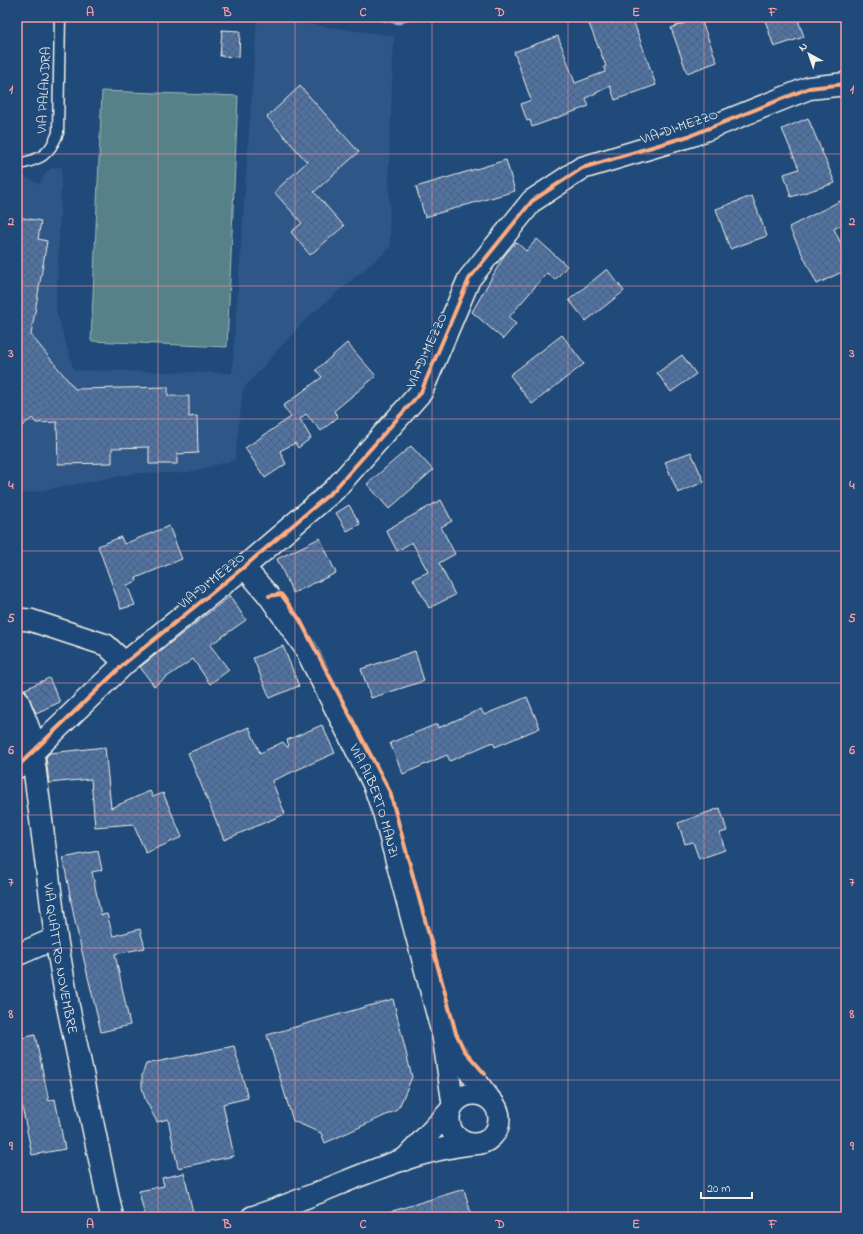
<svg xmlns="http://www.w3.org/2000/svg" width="863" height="1234" viewBox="0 0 863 1234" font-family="'Indie Flower',sans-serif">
<defs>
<pattern id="building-cross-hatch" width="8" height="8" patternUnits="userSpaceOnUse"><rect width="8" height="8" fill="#5173a3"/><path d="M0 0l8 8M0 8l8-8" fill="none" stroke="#4d5e74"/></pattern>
</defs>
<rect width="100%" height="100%" fill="#1f4a7a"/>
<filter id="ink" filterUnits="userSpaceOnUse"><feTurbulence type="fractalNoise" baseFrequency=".025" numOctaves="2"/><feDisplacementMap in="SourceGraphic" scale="8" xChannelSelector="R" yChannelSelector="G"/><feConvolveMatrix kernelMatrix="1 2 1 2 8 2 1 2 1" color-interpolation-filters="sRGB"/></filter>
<g filter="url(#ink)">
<polygon fill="#2e5686" points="257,17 394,36 389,165 390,248 307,318 243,389 235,460 185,473 137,473 17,495 17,178 25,176 39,184 47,171 52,168 62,167 56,310 74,370 232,373"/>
<polygon fill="#568189" stroke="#a5b9b8" points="102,91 238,96 227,347 91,341"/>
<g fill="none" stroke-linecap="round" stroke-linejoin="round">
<polyline stroke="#91adc2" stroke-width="5" points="375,17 399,22 410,17"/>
</g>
<g fill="url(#building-cross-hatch)" stroke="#f4f1e8">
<polygon points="606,17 632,17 656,85 615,100 610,86 586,98 589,106 532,127 530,120 527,121 521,104 531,100 514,52 558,36 575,83 605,72 604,67 606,66 589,24"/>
<polygon points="700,17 717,62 687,73 671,28"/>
<polygon points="764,17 797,17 804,37 774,47"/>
<polygon points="222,30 240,31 239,57 220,56"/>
<polygon points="300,86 359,152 314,192 344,226 310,255 291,232 302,223 274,192 307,162 267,117"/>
<polygon points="808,118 835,183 791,197 784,174 799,169 782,129"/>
<polygon points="506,160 515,191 425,217 416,187"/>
<polygon points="752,196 767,236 730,249 716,209"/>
<polygon points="842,200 846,208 846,222 834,229 846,254 846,270 817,284 789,227"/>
<polygon points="17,217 41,221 38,239 47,241 31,335 75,389 168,387 168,396 189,396 189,417 197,416 198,453 177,454 177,464 149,464 149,447 112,448 112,463 58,464 57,422 36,423 32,418 17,430"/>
<polygon points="537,239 567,266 555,280 547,273 509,317 516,324 503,339 472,312 504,256 516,242 526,251"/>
<polygon points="607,269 624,291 586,321 569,300"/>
<polygon points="562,335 584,364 532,404 510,375"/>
<polygon points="347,343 376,376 334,411 338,417 321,431 306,414 300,419 311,438 298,448 295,443 280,451 286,464 265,478 245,448 291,417 283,406 322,377 316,370"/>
<polygon points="682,355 696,374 671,392 657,373"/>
<polygon points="411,446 433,470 389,509 367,484"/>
<polygon points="691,452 704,482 678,493 665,462"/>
<polygon points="441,500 452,521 441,527 455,554 439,563 455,595 429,608 413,579 428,572 412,542 397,551 386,530"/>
<polygon points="349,505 360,524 347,531 336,513"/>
<polygon points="169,526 182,559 136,578 137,581 127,585 135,605 121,609 98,546 121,537 124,544"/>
<polygon points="320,538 336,573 293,593 277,559"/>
<polygon points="230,596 246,620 210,645 229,670 210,684 193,659 154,686 140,667"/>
<polygon points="283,646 299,686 270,698 253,658"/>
<polygon points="415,651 424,681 371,698 361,669"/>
<polygon points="49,678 60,702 36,713 25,689"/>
<polygon points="527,697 540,728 495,747 493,742 450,761 447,755 403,774 390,743 437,724 438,728 481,709 484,715"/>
<polygon points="322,725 335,753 272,781 285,814 224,840 188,753 249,727 260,753 283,742 287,747 289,746 287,740"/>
<polygon points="105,747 111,808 150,791 153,797 163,793 182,837 146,853 133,824 95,827 91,779 49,783 46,757 50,753"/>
<polygon points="720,808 727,831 720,833 725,850 699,859 693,842 685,844 678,823"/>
<polygon points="98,851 102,870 92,872 101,915 107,914 113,936 140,929 145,948 115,954 130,1025 101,1032 75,922 63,858"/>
<polygon points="393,999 412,1077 400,1105 395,1111 325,1143 321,1133 293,1121 267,1035"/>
<polygon points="35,1035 49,1101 55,1099 65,1149 32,1155 17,1082 17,1039"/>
<polygon points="234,1046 248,1098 223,1104 234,1156 178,1168 168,1119 157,1122 145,1099 142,1087 142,1075 146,1064"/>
<polygon points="184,1173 194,1217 145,1217 139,1191 164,1186 162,1178"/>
<polygon points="464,1189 472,1217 383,1217 383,1214"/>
</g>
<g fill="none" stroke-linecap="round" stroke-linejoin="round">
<defs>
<path id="service" d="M17,165C40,159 49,156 58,133L60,17"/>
<g id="minor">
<path id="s1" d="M244,567L269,596L305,648L373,783L384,814L443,1036L453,1104"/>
<polyline points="17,619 30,620 106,645 125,663"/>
<polyline points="17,955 56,938"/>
<polyline points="444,1038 489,1098"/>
<circle cx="474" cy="1119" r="25"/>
<polyline points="404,1160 449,1112"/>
<path d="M252,1217C324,1195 395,1153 470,1144"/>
</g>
<polyline id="tertiary" points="17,767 125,663 244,567 334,490 421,392 469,279 532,201 582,168 692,135 809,88 846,84"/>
<g id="secondary">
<path id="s2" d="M17,699L30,733L56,938L68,1006L112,1217"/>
</g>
</defs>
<use href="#service" stroke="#f4f1e8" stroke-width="13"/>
<use href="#minor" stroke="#f4f1e8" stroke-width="24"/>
<use href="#tertiary" stroke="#f4f1e8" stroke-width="25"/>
<use href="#secondary" stroke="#f4f1e8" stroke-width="25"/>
<use href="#service" stroke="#1f4a7a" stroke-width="10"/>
<use href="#minor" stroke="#1f4a7a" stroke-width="21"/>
<use href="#tertiary" stroke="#1f4a7a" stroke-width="22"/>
<use href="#secondary" stroke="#1f4a7a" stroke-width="22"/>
<defs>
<g id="cycleway">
<polyline points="269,596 281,594 300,620 390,792 456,1033 464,1050 485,1074"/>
<polyline points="17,767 125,663 244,567 334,490 421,392 469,279 532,201 582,168 692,135 809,88 846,84"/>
</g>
</defs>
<use href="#cycleway" stroke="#1f4a7a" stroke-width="6"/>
<use href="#cycleway" stroke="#ffac80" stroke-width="4"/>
</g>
</g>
<path fill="none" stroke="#ff9aa2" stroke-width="1" stroke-opacity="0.55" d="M158,17V1217M295,17V1217M432,17V1217M568,17V1217M704,17V1217M17,154H846M17,286H846M17,419H846M17,551H846M17,683H846M17,815H846M17,948H846M17,1080H846"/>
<g text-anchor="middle" stroke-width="3" stroke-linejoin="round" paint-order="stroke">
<g font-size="14" fill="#f4f1e8" stroke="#1f4a7a">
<text transform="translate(43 90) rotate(-87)" y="5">VIA PALANDRA</text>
<text transform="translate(679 126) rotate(-19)" y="5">VIA DI MEZZO</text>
<text transform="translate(426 350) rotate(-66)" y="5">VIA DI MEZZO</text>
<text transform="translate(211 580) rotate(-39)" y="5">VIA DI MEZZO</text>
<text dy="5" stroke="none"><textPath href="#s1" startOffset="270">VIA ALBERTO MANZI</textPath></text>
<text dy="5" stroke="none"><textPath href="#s2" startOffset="264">VIA QUATTRO NOVEMBRE</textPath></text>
</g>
</g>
<rect width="863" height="1234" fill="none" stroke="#1f4a7a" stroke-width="44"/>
<g transform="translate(809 54) rotate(320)" stroke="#1f4a7a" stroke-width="3" paint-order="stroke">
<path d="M0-3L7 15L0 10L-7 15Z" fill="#f4f1e8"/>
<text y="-6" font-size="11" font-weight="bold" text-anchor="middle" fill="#f4f1e8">N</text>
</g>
<path d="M701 1192v6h51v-6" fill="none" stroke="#f4f1e8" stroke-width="2"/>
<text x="707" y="1192" font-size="12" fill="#f4f1e8" stroke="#1f4a7a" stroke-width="3" paint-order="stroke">20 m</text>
<rect x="22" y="22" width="819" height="1190" fill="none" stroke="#ff9aa2" stroke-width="1.5"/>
<g font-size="13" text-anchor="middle" font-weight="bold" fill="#ff9aa2">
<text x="90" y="16">A</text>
<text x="227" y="16">B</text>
<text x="363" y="16">C</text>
<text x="500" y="16">D</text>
<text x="636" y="16">E</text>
<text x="773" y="16">F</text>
<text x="11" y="93">1</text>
<text x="852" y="93">1</text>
<text x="11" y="225">2</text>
<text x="852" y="225">2</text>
<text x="11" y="357">3</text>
<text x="852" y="357">3</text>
<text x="11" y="489">4</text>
<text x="852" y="489">4</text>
<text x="11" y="622">5</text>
<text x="852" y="622">5</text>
<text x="11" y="754">6</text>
<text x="852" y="754">6</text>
<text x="11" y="886">7</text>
<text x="852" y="886">7</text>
<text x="11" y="1018">8</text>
<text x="852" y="1018">8</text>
<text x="11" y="1150">9</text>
<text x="852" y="1150">9</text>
<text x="90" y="1228">A</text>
<text x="227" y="1228">B</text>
<text x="363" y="1228">C</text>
<text x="500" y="1228">D</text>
<text x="636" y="1228">E</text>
<text x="773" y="1228">F</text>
</g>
</svg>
